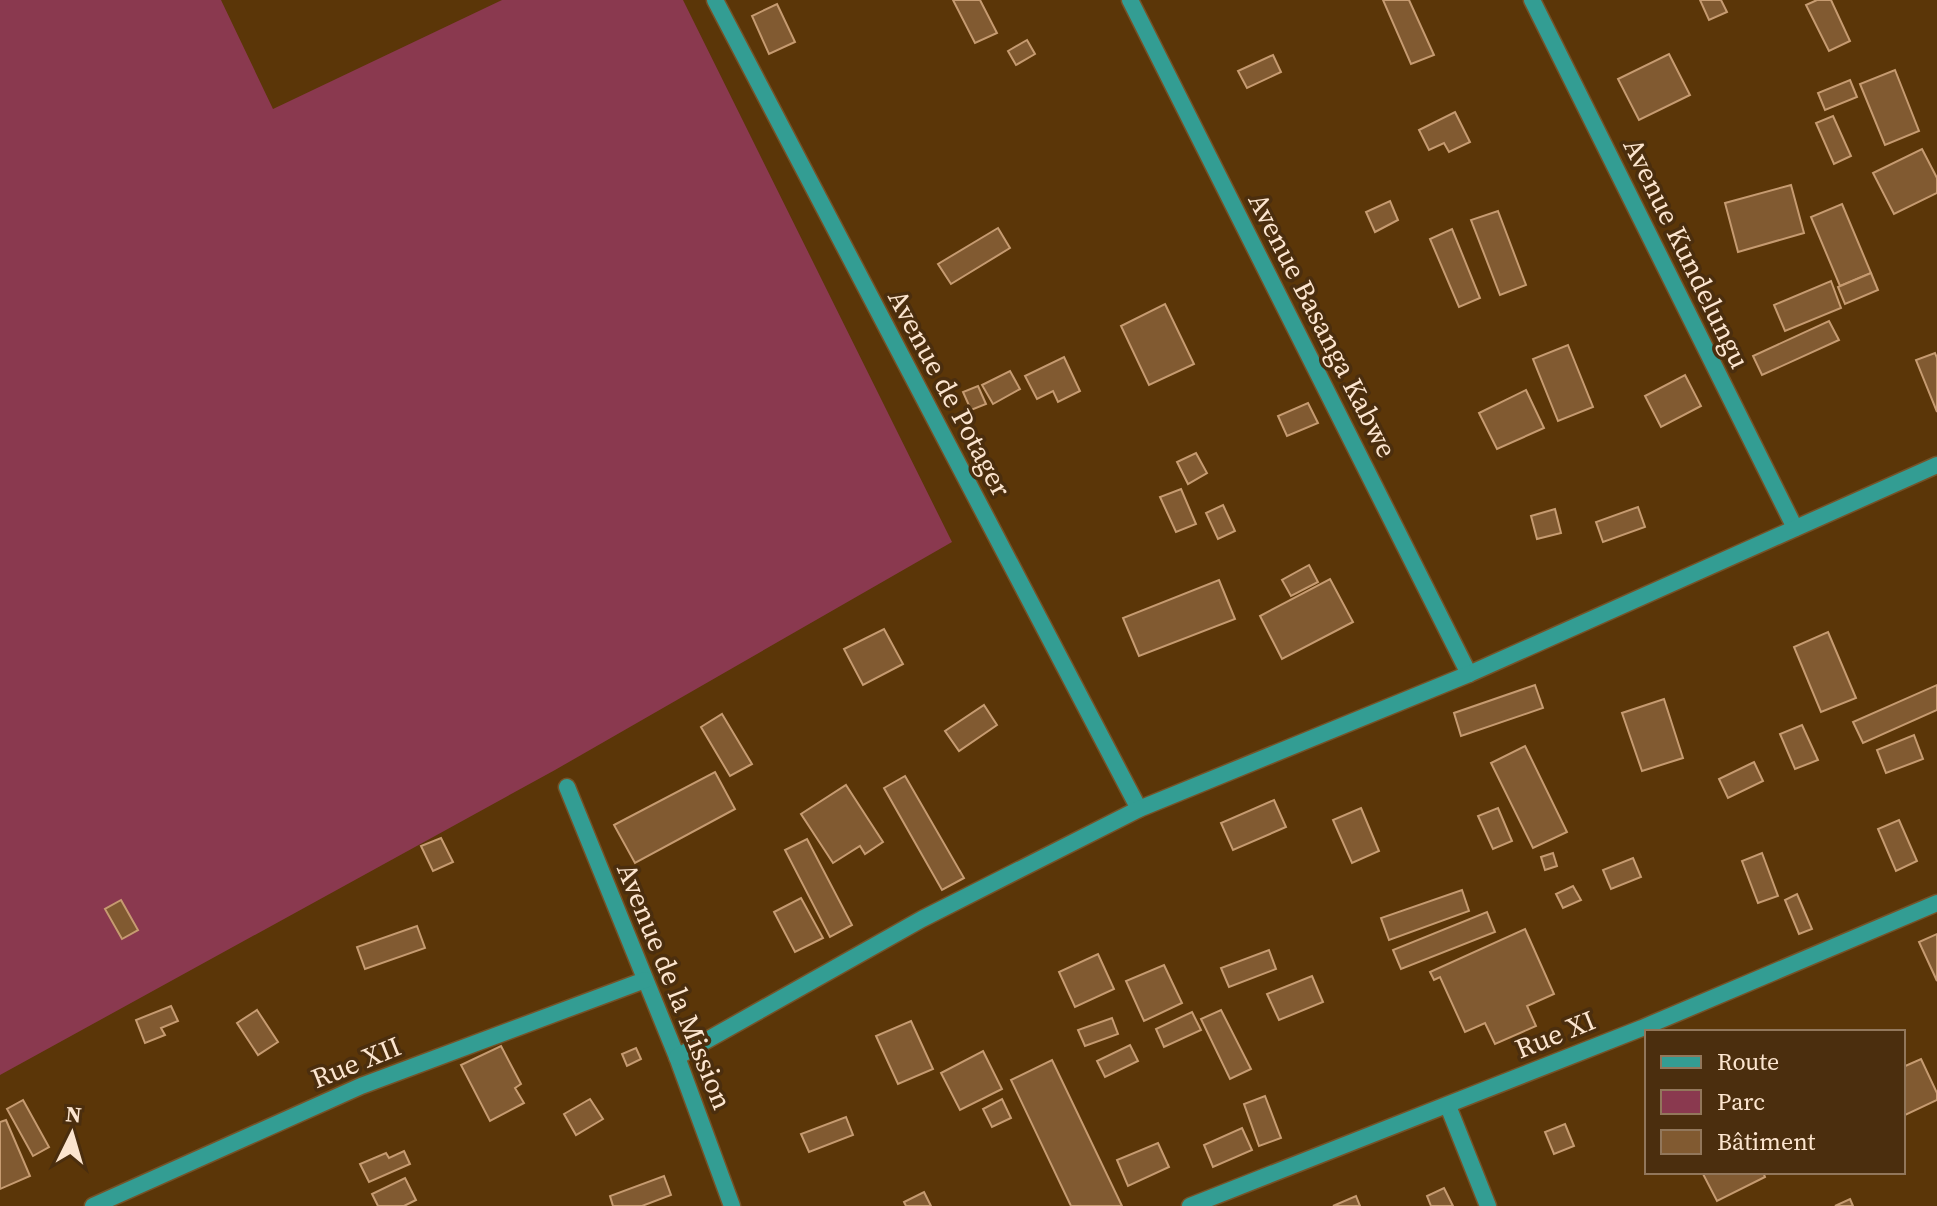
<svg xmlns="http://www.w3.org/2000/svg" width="1937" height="1206" viewBox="0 0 1937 1206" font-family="'Source Serif 4',serif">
<rect width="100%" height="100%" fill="#5b3608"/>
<polygon fill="#8a394f" points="0,0 221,0 273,109 502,0 683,0 952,542 555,770 0,1075"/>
<g fill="#815a31" stroke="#c69b71" stroke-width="2">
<polygon points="953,0 980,0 997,33 975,43"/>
<polygon points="1383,0 1409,0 1434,55 1411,64"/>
<polygon points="1700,0 1721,0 1727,12 1709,20"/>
<polygon points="1817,0 1831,0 1850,41 1829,51 1806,5"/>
<polygon points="777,4 795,42 769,54 752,16"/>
<polygon points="1027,40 1035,54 1016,65 1008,51"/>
<polygon points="1669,54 1690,95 1639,120 1618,79"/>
<polygon points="1273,55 1281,72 1247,88 1238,71"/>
<polygon points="1895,70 1919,131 1885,145 1860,84"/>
<polygon points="1850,80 1857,97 1825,110 1818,93"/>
<polygon points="1455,112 1470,142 1449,152 1444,143 1429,150 1419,130"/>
<polygon points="1833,116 1851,156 1834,164 1816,123"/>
<polygon points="1922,149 1937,178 1937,193 1894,214 1873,173"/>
<polygon points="1791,185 1804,233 1738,252 1725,203"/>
<polygon points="1390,201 1398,220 1375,232 1366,212"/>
<polygon points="1842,204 1871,273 1840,286 1811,217"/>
<polygon points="1498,211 1526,285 1500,295 1471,220"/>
<polygon points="998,228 1010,248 951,284 938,264"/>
<polygon points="1452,229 1480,298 1459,307 1430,239"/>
<polygon points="1871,273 1878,290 1845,304 1838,287"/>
<polygon points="1831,281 1841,308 1785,331 1774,305"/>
<polygon points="1165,304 1194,364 1149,385 1121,326"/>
<polygon points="1829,321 1839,340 1762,375 1753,356"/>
<polygon points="1568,345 1593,407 1558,421 1533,359"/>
<polygon points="1935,353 1937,358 1937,412 1916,360"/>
<polygon points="1064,357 1080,391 1058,402 1053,391 1037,399 1025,376"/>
<polygon points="1010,371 1020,389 993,404 982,385"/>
<polygon points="1685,375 1701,406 1661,427 1645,396"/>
<polygon points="978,386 986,404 971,410 963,392"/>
<polygon points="1526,390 1544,428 1497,449 1479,413"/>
<polygon points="1308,403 1318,423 1287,436 1278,416"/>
<polygon points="1196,453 1207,473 1188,484 1177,462"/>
<polygon points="1181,489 1196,524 1176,532 1160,497"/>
<polygon points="1223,505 1235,531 1218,539 1206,513"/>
<polygon points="1638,507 1645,527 1603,542 1596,522"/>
<polygon points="1555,509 1561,533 1537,539 1531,516"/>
<polygon points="1309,565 1318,582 1291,596 1282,580"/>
<polygon points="1330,579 1353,622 1282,659 1260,616"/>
<polygon points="1219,580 1235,619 1139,656 1123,618"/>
<polygon points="884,629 903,664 863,685 844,649"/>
<polygon points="1828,632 1856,698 1821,712 1794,647"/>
<polygon points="1535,685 1543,708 1461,736 1454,713"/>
<polygon points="1937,685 1937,710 1863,743 1853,722"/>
<polygon points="1664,699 1683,758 1642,771 1622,713"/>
<polygon points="984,705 997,725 959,751 945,731"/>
<polygon points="722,714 752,764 730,776 701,727"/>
<polygon points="1802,725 1818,760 1795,769 1780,734"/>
<polygon points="1914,735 1923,759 1886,773 1877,750"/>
<polygon points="1525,746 1567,832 1533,848 1491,763"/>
<polygon points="1754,762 1763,781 1728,798 1719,779"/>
<polygon points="715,772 735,809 635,863 614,825"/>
<polygon points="905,776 964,878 942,890 884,788"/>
<polygon points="846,785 883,842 865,854 860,846 833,863 801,814"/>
<polygon points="1274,800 1286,827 1233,850 1221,823"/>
<polygon points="1361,808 1379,851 1352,863 1333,820"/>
<polygon points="1498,808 1512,841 1493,849 1478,816"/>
<polygon points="1899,820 1917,861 1896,871 1878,829"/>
<polygon points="441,838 453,862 433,871 421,846"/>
<polygon points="807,839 852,925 830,937 785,850"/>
<polygon points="1553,853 1557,866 1545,870 1541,857"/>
<polygon points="1762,853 1778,896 1758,903 1742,861"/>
<polygon points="1633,858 1641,877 1611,889 1603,870"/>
<polygon points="1573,886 1581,900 1563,908 1556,894"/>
<polygon points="1462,890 1469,911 1389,940 1381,918"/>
<polygon points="1797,894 1812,929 1799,934 1785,900"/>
<polygon points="801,898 823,938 795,952 774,912"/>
<polygon points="121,900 138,930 122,939 105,909"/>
<polygon points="1487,912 1495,932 1401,969 1393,950"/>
<polygon points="417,926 425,948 365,969 357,947"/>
<polygon points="1525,929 1554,994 1527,1006 1536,1026 1495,1044 1485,1023 1465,1032 1440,977 1434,980 1430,972"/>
<polygon points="1937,934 1937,981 1919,942"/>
<polygon points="1269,950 1276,969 1229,987 1221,968"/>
<polygon points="1098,954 1114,989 1075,1007 1059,972"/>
<polygon points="1164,965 1182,1003 1144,1021 1126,981"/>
<polygon points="1312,976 1323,1002 1279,1020 1267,994"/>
<polygon points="171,1006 178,1021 161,1028 165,1035 145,1043 136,1020"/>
<polygon points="257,1010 278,1042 258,1055 237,1023"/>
<polygon points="1221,1010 1251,1069 1230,1079 1201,1019"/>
<polygon points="1192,1012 1201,1030 1164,1047 1156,1029"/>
<polygon points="1112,1018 1118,1034 1085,1046 1078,1030"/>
<polygon points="911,1021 933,1069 898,1084 876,1036"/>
<polygon points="1130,1045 1138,1061 1105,1077 1097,1061"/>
<polygon points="501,1046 521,1084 515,1088 524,1103 490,1121 461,1065"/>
<polygon points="636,1048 641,1059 627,1066 622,1054"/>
<polygon points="983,1051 1002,1089 960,1110 941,1073"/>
<polygon points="1921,1059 1937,1093 1937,1100 1903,1116 1903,1067"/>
<polygon points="1052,1060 1122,1206 1071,1206 1011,1080"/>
<polygon points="1265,1096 1281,1138 1259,1146 1244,1104"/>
<polygon points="590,1099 603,1119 576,1135 564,1114"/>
<polygon points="1002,1099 1011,1118 992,1127 983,1109"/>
<polygon points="23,1100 49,1147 33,1156 7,1109"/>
<polygon points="846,1117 853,1135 809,1152 801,1134"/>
<polygon points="6,1120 30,1176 0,1189 0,1122"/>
<polygon points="1565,1124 1574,1146 1554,1154 1545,1132"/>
<polygon points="1242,1128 1252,1150 1213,1167 1204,1145"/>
<polygon points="1158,1143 1169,1167 1128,1186 1117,1160"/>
<polygon points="404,1151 410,1164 369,1182 360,1164 386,1153 389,1158"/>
<polygon points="1702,1172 1763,1172 1765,1177 1717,1201"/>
<polygon points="664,1176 671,1195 642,1206 613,1206 610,1196"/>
<polygon points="405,1178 416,1200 404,1206 378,1206 372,1194"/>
<polygon points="1444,1188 1453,1206 1431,1206 1427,1196"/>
<polygon points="924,1192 931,1206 906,1206 904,1202"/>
<polygon points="1356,1196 1360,1206 1333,1206"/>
<polygon points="1850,1199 1853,1206 1835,1206"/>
</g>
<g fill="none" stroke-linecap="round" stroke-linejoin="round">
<defs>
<g id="minor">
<polyline points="715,0 1139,809"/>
<polyline points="1130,0 1469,674"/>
<polyline points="1532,0 1795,528"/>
<polyline points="567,787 677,1057 732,1206"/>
<polyline points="677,1057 922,919 1139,809 1469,674 1937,465"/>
<polyline points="1448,1106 1488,1206"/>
<polyline points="93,1206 361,1086 645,980"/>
<polyline points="1190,1206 1642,1028 1937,903"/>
</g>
</defs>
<use href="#minor" stroke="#755228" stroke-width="19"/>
<use href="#minor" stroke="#339d93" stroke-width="16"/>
</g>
<g text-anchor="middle" stroke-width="7" stroke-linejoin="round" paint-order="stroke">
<g font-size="28" fill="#fce5cf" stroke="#4b2e0e">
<text transform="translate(1687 253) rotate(64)" y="10">Avenue Kundelungu</text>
<text transform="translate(1323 325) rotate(63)" y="10">Avenue Basanga Kabwe</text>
<text transform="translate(950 393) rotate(62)" y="10">Avenue de Potager</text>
<text transform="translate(675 986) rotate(68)" y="10">Avenue de la Mission</text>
<text transform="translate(1555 1034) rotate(-22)" y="10">Rue XI</text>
<text transform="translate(356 1062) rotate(-22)" y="10">Rue XII</text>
</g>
</g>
<rect x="1645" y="1030" width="260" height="144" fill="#4b2e0e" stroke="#92775b" stroke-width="2"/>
<rect x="1661" y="1056" width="40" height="12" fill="#339d93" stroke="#92775b" stroke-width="2"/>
<text x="1717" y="1070" font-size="24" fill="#fce5cf">Route</text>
<rect x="1661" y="1090" width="40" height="24" fill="#8a394f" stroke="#92775b" stroke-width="2"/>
<text x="1717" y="1110" font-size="24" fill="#fce5cf">Parc</text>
<rect x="1661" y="1130" width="40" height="24" fill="#815a31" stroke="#92775b" stroke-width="2"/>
<text x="1717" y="1150" font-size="24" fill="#fce5cf">Bâtiment</text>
<g transform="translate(72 1134) rotate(5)" stroke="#4b2e0e" stroke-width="6" paint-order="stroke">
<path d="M0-6L14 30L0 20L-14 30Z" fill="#fce5cf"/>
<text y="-12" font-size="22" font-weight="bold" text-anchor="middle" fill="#fce5cf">N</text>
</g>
</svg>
